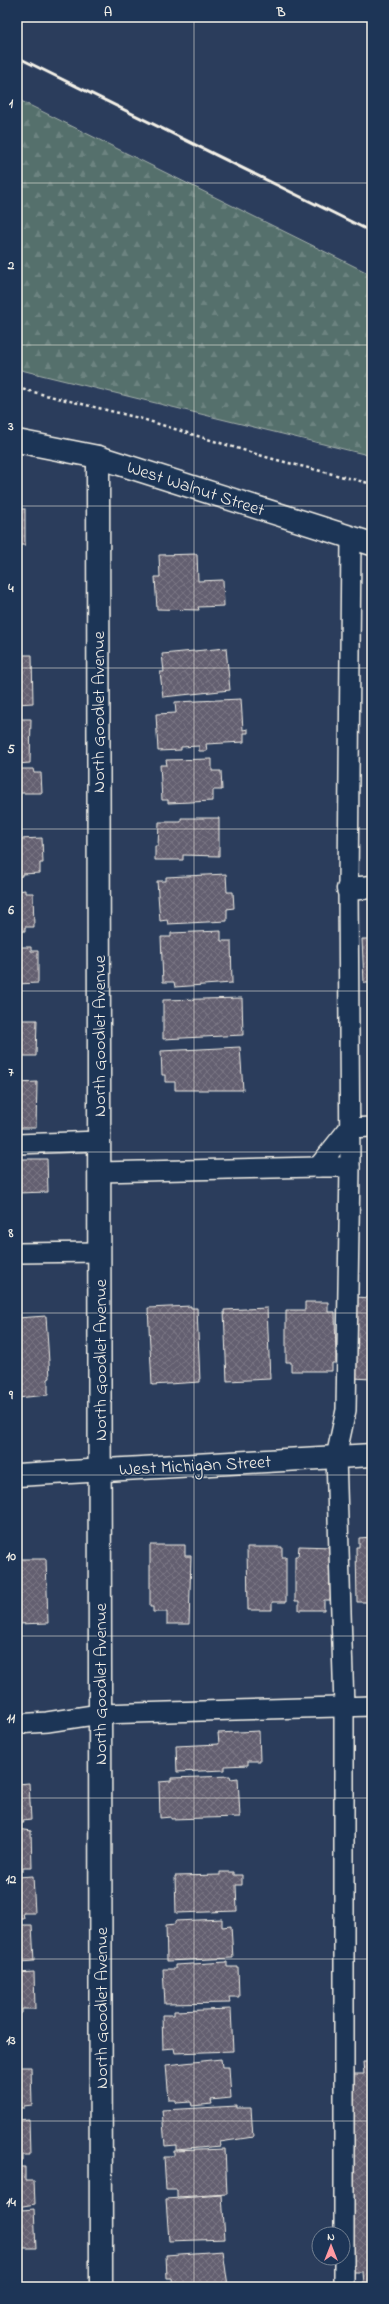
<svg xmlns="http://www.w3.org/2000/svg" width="389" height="2304" viewBox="0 0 389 2304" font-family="'Indie Flower',sans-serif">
<defs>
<pattern id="forest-firs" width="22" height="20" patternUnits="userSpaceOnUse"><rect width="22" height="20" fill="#546f6c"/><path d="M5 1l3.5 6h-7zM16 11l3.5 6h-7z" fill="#6d8481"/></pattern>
<pattern id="building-cross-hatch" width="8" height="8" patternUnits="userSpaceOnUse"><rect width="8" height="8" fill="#635e70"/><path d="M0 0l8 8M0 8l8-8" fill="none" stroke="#7a7684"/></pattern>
</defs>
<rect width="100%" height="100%" fill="#2b3d5c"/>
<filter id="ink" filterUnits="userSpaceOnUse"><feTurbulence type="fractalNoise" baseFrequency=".025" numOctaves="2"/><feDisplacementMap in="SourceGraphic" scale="8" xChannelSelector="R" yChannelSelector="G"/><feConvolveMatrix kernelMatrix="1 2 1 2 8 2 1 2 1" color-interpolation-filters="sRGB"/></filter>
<g filter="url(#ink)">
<polygon fill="url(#forest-firs)" stroke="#a4b0aa" points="17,99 372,275 372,456 17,369"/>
<g fill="url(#building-cross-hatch)" stroke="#f4f1e8">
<rect x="17" y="509" width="8" height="36"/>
<polygon points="197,554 198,581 223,580 224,606 198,607 199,610 157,609 155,577 160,577 159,555"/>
<polygon points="17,601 21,601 20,645 17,645"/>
<polygon points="226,648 230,690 163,697 160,672 164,672 162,654"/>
<polygon points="17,655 32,655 33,703 17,704"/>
<polygon points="241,699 243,730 248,729 248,733 244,733 244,742 206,744 207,751 199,751 199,746 181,747 181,750 158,751 156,714 176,713 175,702"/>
<polygon points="17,719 31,719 30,763 17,764"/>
<polygon points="212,759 212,771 221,771 222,790 213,790 213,801 168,803 168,800 162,800 160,765 167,765 166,760"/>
<polygon points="371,768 372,768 372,833 370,833"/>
<polygon points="17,769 33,769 34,773 41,773 42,793 17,793"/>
<polygon points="181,818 219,818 219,856 183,855 183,860 155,860 155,846 158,846 159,822 181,822"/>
<polygon points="17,831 19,831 20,839 42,838 43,863 40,863 40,873 22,874 22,876 17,877"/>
<polygon points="226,874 227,892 233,892 234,908 227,909 227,921 168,924 167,920 160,921 157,881 166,881 166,877"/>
<polygon points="25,890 25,893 33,893 34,927 25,927 25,931 17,932 17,891"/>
<polygon points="221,931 221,941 231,941 232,983 175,987 174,982 163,982 161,937 171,937 171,933"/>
<polygon points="362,939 372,939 372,983 364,983"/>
<polygon points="17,947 31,947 31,951 38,951 38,983 17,984"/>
<polygon points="242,998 243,1035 163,1039 163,1000"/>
<polygon points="17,1020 37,1020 36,1056 17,1056"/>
<polygon points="240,1047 243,1090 175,1090 175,1082 165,1082 165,1075 162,1075 161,1051"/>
<polygon points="17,1073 18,1083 37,1082 36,1128 17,1128"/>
<polygon points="17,1159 47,1159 48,1192 17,1193"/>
<polygon points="355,1297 372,1298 372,1379 352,1378"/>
<polygon points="305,1302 328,1302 328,1312 335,1312 336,1363 332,1363 332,1371 291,1371 291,1362 286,1362 286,1310 305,1310"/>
<polygon points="191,1306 191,1308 197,1308 200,1382 152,1385 148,1308"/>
<polygon points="267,1308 270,1379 227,1381 224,1310"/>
<polygon points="46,1316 50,1378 48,1379 48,1395 17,1398 17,1318"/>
<polygon points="372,1537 372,1602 357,1602 356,1547 359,1547 359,1538"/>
<polygon points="150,1545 185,1545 185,1556 191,1556 189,1624 167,1624 167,1612 153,1612 153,1607 150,1607"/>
<polygon points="299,1546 332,1547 335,1600 324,1600 324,1610 299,1610 299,1601 295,1601 295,1556 298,1556"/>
<polygon points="247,1547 282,1547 282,1557 286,1557 286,1602 272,1602 272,1610 248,1610"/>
<polygon points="17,1559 46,1559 48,1623 17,1624"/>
<polygon points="259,1731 260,1761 248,1761 248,1765 225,1766 225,1770 177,1772 176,1746 219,1744 218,1733"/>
<polygon points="230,1776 231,1779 238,1778 240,1817 171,1819 171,1817 160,1818 159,1782 171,1781 171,1778"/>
<polygon points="17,1780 18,1784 29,1783 31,1820 23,1821 24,1823 17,1823"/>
<polygon points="17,1829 31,1831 32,1868 23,1868 23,1871 17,1871"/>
<polygon points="220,1872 234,1872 234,1875 242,1875 242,1885 236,1885 237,1911 176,1913 175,1876 220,1875"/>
<polygon points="33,1876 35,1913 23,1913 24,1918 17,1918 17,1877"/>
<polygon points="222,1919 222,1927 231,1926 233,1958 167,1961 166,1925 175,1924 175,1921"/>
<polygon points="17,1923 20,1923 20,1925 32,1925 34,1961 21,1962 21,1966 17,1966"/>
<polygon points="227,1962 227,1967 238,1967 239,1997 229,1997 230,2003 165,2004 163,1969 175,1969 175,1965"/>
<polygon points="17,1970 18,1973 34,1972 35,2009 22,2009 22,2013 17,2014"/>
<polygon points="231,2009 233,2051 175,2053 174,2048 163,2049 162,2015 174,2015 174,2011"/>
<polygon points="221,2059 222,2067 229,2067 231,2098 211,2100 212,2104 192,2106 191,2102 176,2103 176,2100 169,2100 166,2065"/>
<polygon points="363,2062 372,2062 372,2284 364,2284 363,2272 353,2272 353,2074 364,2074"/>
<polygon points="17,2067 31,2067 32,2105 24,2106 24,2108 17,2108"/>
<polygon points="237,2106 237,2108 251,2108 253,2137 220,2142 221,2146 176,2150 176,2145 165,2146 162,2110"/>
<polygon points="29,2119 30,2155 23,2155 23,2160 17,2161 17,2120"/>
<polygon points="225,2149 227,2194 177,2197 177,2190 166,2190 164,2156 174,2156 174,2151"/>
<polygon points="17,2167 25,2167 25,2181 34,2181 35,2204 17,2207"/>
<polygon points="222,2195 225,2239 169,2241 166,2199"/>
<polygon points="17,2207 22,2207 22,2210 34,2209 36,2248 22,2248 22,2252 17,2252"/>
<polygon points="223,2251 228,2287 173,2287 172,2278 167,2278 166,2255"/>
</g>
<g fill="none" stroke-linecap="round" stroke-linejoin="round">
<defs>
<g id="service">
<polyline points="17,1144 99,1141"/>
<polyline points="350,1167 318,1167 349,1128 372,1127"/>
<polyline points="99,1172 318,1167"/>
<polyline points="17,1253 100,1252"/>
<polyline points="17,1724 47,1722 100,1714 372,1706"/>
<polyline points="344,2287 344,1706 336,1457 346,1410 350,1167 348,889 351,537"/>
</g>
<g id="minor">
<polyline points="17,441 98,457 372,544"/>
<polyline points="98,457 101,2287"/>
<polyline points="348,889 372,887"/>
</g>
<polyline id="secondary" points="17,1475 372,1455"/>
</defs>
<use href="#service" stroke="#f4f1e8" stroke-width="22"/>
<use href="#minor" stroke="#f4f1e8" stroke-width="25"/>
<use href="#secondary" stroke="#f4f1e8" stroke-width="25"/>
<polyline stroke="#f4f1e8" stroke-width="2.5" stroke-dasharray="3 3" stroke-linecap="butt" points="17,388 139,418 269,458 372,484"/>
<use href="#service" stroke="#1d3557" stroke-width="19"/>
<use href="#minor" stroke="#1d3557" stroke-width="22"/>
<use href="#secondary" stroke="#1d3557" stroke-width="22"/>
<polyline stroke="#f4f1e8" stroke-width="3" points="17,57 372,232"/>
</g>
</g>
<path fill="none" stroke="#f4f1e8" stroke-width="1" stroke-opacity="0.55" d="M194,17V2287M17,183H372M17,345H372M17,506H372M17,668H372M17,829H372M17,991H372M17,1152H372M17,1313H372M17,1475H372M17,1636H372M17,1798H372M17,1959H372M17,2121H372"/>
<g text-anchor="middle" stroke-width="3" stroke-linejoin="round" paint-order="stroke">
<g font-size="18" fill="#f4f1e8" stroke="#1d3557">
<text transform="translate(196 488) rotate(18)" y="6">West Walnut Street</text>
<text transform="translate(98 712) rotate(-90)" y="6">North Goodlet Avenue</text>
<text transform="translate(99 1036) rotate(-90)" y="6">North Goodlet Avenue</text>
<text transform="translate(100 1360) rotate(-90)" y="6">North Goodlet Avenue</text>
<text transform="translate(195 1465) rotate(-3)" y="6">West Michigan Street</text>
<text transform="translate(100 1684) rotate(-90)" y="6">North Goodlet Avenue</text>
<text transform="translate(101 2008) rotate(-90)" y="6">North Goodlet Avenue</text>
</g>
</g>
<rect width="389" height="2304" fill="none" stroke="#1d3557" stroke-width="44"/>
<g transform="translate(331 2246)"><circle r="19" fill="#1d3557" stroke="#738091"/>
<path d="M0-3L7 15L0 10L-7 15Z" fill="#ff9aa2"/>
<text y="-6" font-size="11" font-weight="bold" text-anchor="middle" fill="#f4f1e8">N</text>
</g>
<rect x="22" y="22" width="345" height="2260" fill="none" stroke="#f4f1e8" stroke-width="1.5"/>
<g font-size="13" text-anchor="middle" font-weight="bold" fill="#f4f1e8">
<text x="108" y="16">A</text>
<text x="281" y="16">B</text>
<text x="11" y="107">1</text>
<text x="11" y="269">2</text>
<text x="11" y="430">3</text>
<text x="11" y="592">4</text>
<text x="11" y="753">5</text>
<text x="11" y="914">6</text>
<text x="11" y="1076">7</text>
<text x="11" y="1237">8</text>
<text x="11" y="1399">9</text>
<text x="11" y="1560">10</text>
<text x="11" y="1722">11</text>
<text x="11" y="1883">12</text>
<text x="11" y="2044">13</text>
<text x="11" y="2206">14</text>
</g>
</svg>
